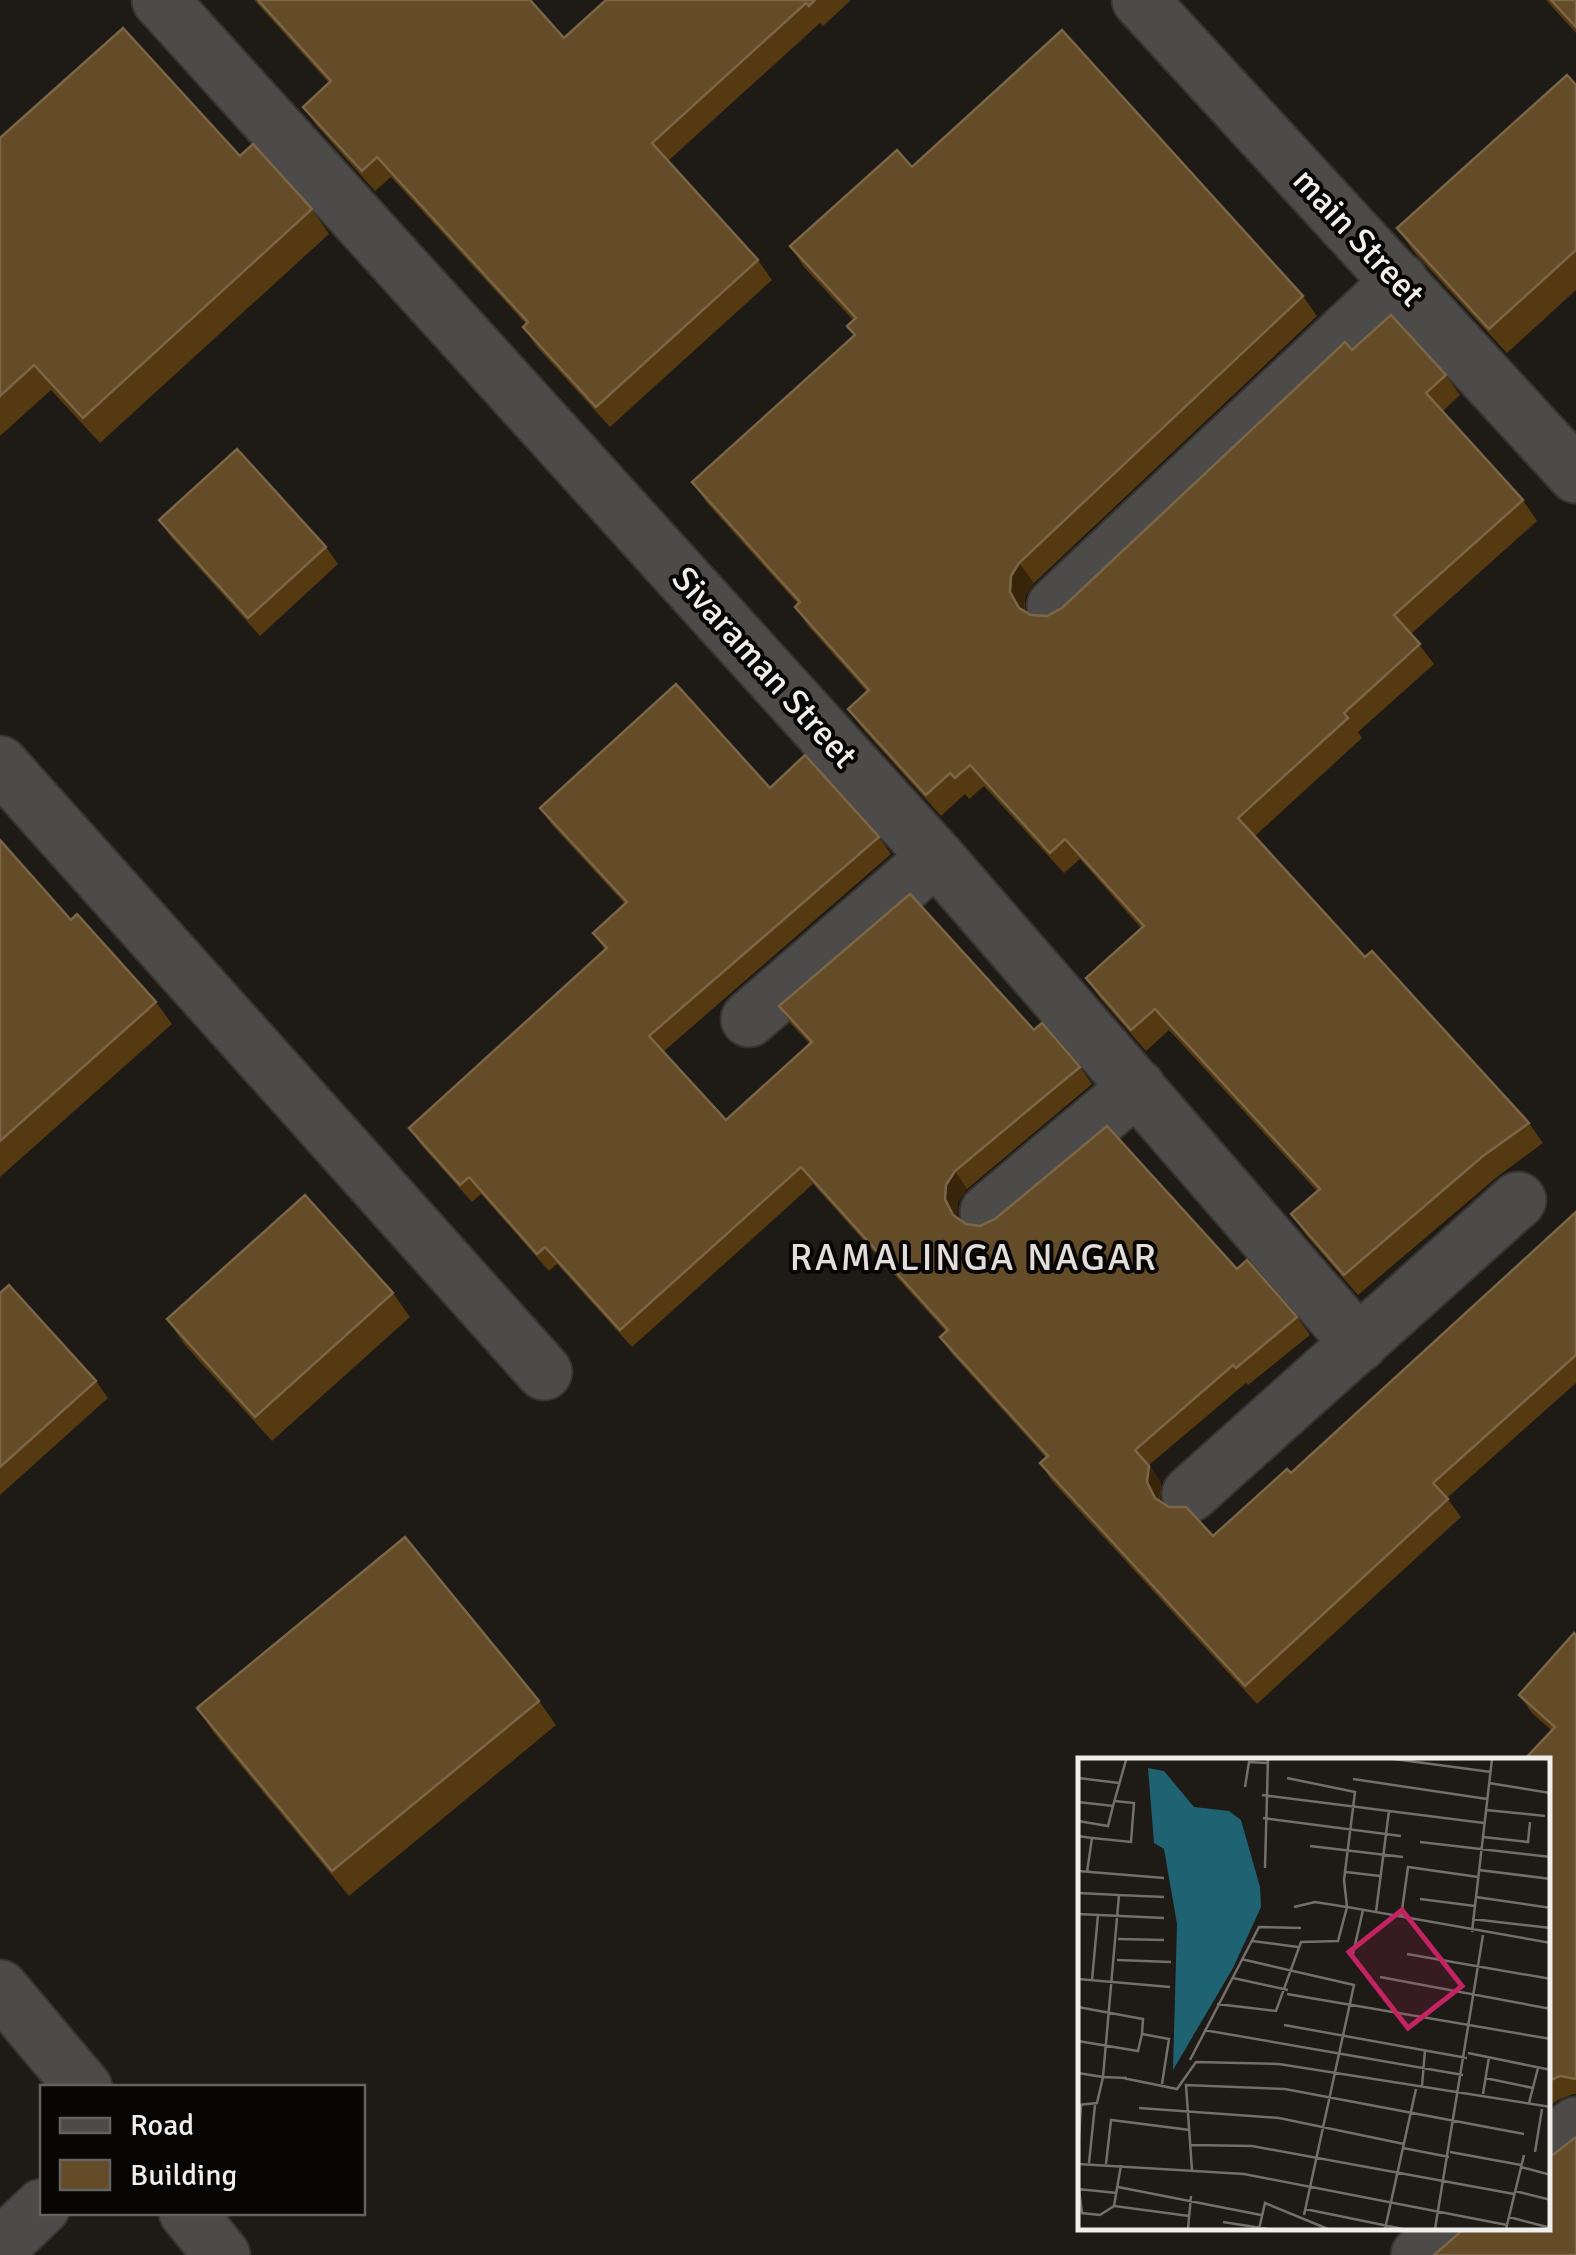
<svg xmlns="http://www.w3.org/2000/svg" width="1576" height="2255" viewBox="0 0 1576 2255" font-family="Signika,sans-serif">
<rect width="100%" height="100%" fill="#1e1a16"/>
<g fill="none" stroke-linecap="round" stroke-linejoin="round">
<defs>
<g id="minor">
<polyline points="160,0 936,857 1359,1344"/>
<polyline points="1140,0 1576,475"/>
<polyline points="1055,606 1400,281"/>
<polyline points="0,764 544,1372"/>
<polyline points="749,1019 936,857"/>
<polyline points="988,1212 1137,1087"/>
<polyline points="1190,1494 1518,1200"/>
<polyline points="0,1988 84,2088"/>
<polyline points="1548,2147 1576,2125"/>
<polyline points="187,2212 222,2255"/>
<polyline points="0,2247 42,2207"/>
<polyline points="1419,2255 1452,2228"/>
</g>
</defs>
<use href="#minor" stroke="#373430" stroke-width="59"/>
<use href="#minor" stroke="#4d4a4a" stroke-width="55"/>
</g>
<g fill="#543911">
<polygon points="254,0 530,0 564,38 606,0 851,0 823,26 820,23 668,161 758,260 772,280 610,427 537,347 523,327 526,324 391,177 375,191 317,126 303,107 329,83"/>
<polygon points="1546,0 1576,0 1576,33"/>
<polygon points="1576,85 1576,290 1507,353 1414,252 1397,228"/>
<polygon points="0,138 240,156 312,209 329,234 100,443 51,390 0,436"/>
<polygon points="912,167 1303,296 1317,316 1034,583 1025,596 1025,611 1031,615 1047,616 1062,608 1352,350 1446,375 1460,395 1443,411 1523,500 1537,521 1411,634 1434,664 1358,732 1362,738 1255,836 1365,957 1529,1123 1543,1143 1497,1177 1358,1295 1306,1235 1291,1214 1317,1191 1169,1030 1146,1051 1100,998 1086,978 1141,928 1080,859 1064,873 984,786 969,799 965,794 941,816 863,729 848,709 867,692 809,627 795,607 798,604 707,503 692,482 854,336 847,326 854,321 804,267 790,246"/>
<polygon points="159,520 326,547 338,564 260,636 171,537"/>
<polygon points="770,788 879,837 891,854 663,1052 726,1120 810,1044 791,1024 779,1006 1034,1030 1080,1067 1092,1084 967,1189 958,1202 957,1216 958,1219 966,1224 1237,1269 1297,1317 1310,1335 1248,1385 1246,1383 1149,1465 1161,1483 1160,1501 1213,1536 1291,1473 1576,1212 1576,1383 1447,1498 1461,1517 1257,1704 1052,1481 1040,1463 1046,1458 952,1354 940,1337 946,1332 813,1184 632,1347 557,1264 549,1271 481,1194 472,1202 421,1145 409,1128 605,950 593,933 625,904 552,825 540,808"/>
<polygon points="0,840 71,920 156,1002 172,1024 0,1177"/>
<polygon points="0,1293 96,1381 108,1398 0,1495"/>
<polygon points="393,1293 410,1317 272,1441 184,1344 167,1319"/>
<polygon points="1576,1635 1576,2094 1573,2094 1558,2100 1548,2107 1548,1760 1551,1730 1532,1713 1519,1695"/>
<polygon points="539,1701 556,1725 349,1896 214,1733 197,1708"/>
</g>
<g fill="#372409">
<polygon points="1019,563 1034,583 1025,596 1024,612 1019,608 1010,592 1011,576"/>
<polygon points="955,1171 967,1189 958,1202 957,1216 965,1233 953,1215 945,1199 946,1185"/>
<polygon points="1149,1466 1161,1483 1159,1499 1167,1516 1155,1498 1147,1482"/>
</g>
<g fill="#654c28" stroke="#7b6647" stroke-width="2.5">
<polygon points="258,0 530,0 564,38 606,0 815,0 809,6 806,3 652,143 758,260 596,407 523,327 528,322 377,157 362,171 303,107 331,81"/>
<polygon points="1551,0 1576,0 1576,27"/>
<polygon points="123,28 240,156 253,144 312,209 83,418 34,365 0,396 0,138"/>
<polygon points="1062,30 1303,296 1019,563 1011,576 1010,592 1019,608 1031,615 1047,616 1062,608 1345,342 1352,350 1391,315 1446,375 1426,393 1523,500 1394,615 1420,644 1344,713 1348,718 1238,818 1365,957 1372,951 1529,1123 1483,1156 1344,1275 1291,1214 1320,1189 1155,1009 1131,1030 1086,978 1144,926 1065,839 1050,853 970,765 955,778 950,773 926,795 848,709 869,690 795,607 800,602 692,482 855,335 847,326 856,318 790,246 897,150 912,167"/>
<polygon points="1567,75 1576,85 1576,250 1489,329 1397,228"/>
<polygon points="237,449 326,547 248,618 159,520"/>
<polygon points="676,684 770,788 805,755 879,837 649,1036 726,1120 812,1042 779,1006 910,894 1034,1030 1042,1023 1080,1067 955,1171 946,1185 945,1199 953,1215 966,1224 980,1226 995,1219 1107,1126 1237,1269 1247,1260 1297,1317 1236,1368 1233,1365 1135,1450 1149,1466 1147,1482 1155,1498 1169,1507 1186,1507 1213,1536 1287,1469 1291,1473 1576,1212 1576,1355 1433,1483 1448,1499 1245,1686 1040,1463 1048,1456 940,1337 948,1330 801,1167 620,1330 545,1247 537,1254 469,1177 460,1185 409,1128 607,948 593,933 627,902 540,808"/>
<polygon points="0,840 71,920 77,914 156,1002 0,1141"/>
<polygon points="305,1195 393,1293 255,1417 167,1319"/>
<polygon points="9,1285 96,1381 0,1467 0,1293"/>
<polygon points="405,1537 539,1701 332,1871 197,1708"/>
<polygon points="1574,1633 1576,1635 1576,2079 1560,2076 1548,2081 1548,1760 1524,1760 1555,1727 1519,1695"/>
<polygon points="1576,2137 1576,2255 1434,2255 1465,2228 1548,2228 1548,2157 1554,2154"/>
</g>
<g text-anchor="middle" stroke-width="8" stroke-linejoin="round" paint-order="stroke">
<g font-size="35" fill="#f1efec" stroke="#070605">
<text transform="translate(1359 237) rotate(47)" y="12">main Street</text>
<text transform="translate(765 667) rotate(48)" y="12">Sivaraman Street</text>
</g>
<g font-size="38" letter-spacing="2.5" fill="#e3ded9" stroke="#070605">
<text x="974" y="1270">RAMALINGA NAGAR</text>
</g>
</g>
<g transform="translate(1078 1758)">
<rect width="472" height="472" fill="#1e1a16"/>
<path d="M70,10L86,13L116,49L151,53L163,62L182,129L183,149L155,210L95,312L99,166L86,91L76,85Z" fill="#1f6372"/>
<path fill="none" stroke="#726f6c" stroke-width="2.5" d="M316,1L413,14M0,20L41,25M209,20L277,34L266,122L269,149L473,185M275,21L409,41M411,25L472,35M167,29L171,4L189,5M184,37L406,65M0,44L35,48L48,2M408,52L467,58M185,60L323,78M0,63L30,68L35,48M0,78L14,80L9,114M405,79L450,84L452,64M14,80L53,84L56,45L37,43M342,84L473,99M232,88L325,99M187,110L190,1M401,112L473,121M0,113L86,120M268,114L302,118M0,135L41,137M398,139L473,150M342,141L397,148M298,154L311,53M0,156L86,160M323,159L330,109L400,119M394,161L473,170M394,174L414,1M40,181L86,182M174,183L220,189M329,196L473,221M274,200L285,152M163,201L276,227L226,457M39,202L93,204M302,219L473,251M155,220L210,232M0,221L92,229M14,222L20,157M209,236L473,281M139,246L198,253L223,184L260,183L269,149L237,144L216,149M0,249L65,261L64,276L91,281L84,326M206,267L389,300M126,272L385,317M0,283L60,293L64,276M390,295L473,312M112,302L181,169L223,170M0,315L25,319L41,137L86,139M45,320L99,331L118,304L201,306L473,349M407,320L455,330M344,328L347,292M405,336L411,299M451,345L460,310M0,347L19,345L25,319L49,320M61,350L201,360L326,386M113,387L174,388L436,436M325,390L371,399M0,394L3,348M372,394L443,407M457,394L464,351M11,405L17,347M0,406L166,416L429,467M28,406L33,362L112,372M43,407L36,448L111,458M443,409L473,417M114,412L108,327L207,331L446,376M40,429L183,457M0,431L39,435M1,432L4,455L22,457L36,448M437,433L473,442M227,451L325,471M431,459L473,470M145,464L190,471M110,471L113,438M181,471L187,445L250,471M307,471L338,331M357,471L405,177M428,471L446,397"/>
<path fill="#c42362" fill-opacity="0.15" stroke="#c42362" stroke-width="5" d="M324,152L384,228L330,270L271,194Z"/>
<rect width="472" height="472" fill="none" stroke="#f1efec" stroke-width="5"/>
</g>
<rect x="40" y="2085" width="325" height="130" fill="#070605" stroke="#656361" stroke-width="2.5"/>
<rect x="60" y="2118" width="50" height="15" fill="#4d4a4a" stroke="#656361" stroke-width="2.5"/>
<text x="130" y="2135" font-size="30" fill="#f1efec">Road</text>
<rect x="60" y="2160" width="50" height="30" fill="#654c28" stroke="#656361" stroke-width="2.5"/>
<text x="130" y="2185" font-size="30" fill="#f1efec">Building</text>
</svg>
